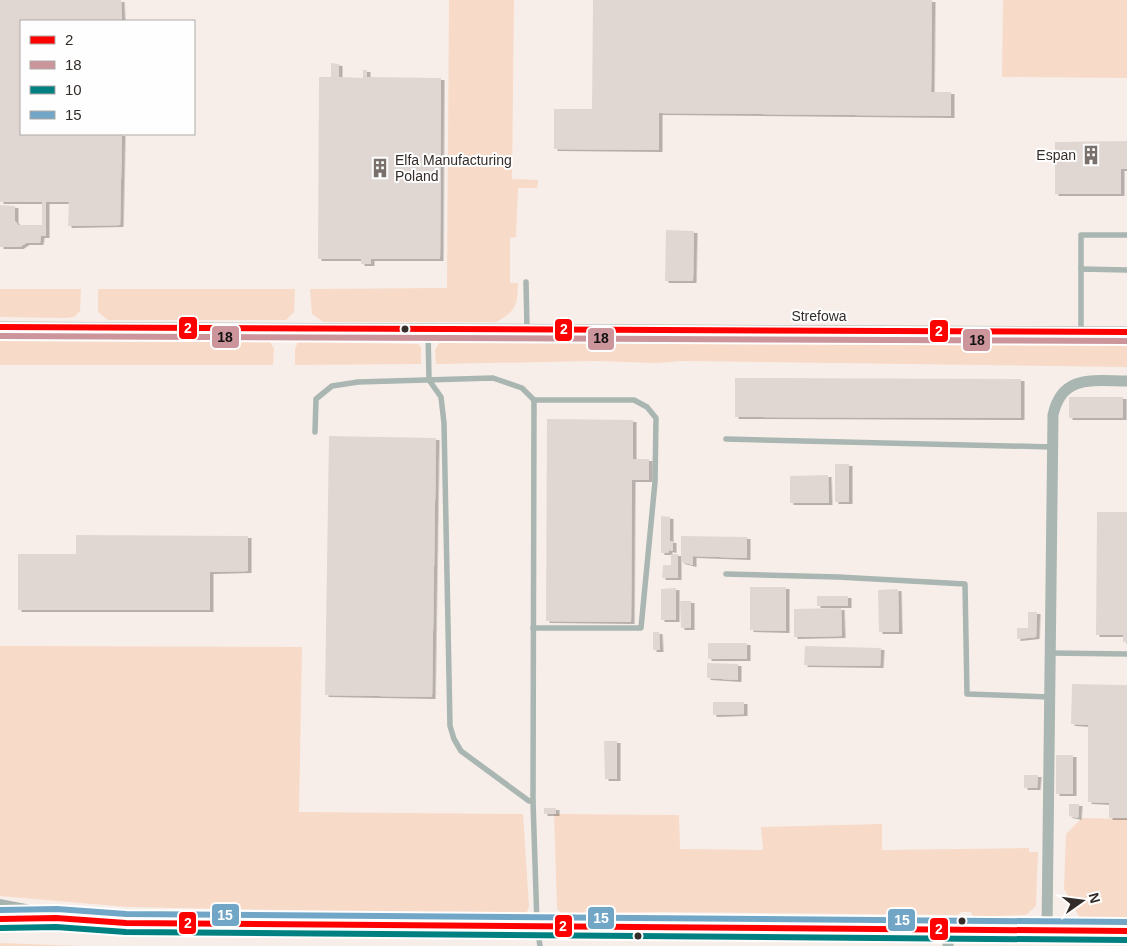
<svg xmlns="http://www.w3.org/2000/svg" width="1127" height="946" viewBox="0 0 1127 946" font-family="Arial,sans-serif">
<defs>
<filter id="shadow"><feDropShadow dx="3.5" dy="2" stdDeviation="0" flood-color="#0004"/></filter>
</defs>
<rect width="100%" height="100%" fill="#f8eee9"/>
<g fill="#f7dac7">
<path d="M449,0H514L512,179L538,180L537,188H518L516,237L510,238V283H518C517,306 517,310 496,322H323L312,314L310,289L447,288Z"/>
<polygon points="1003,0 1127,0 1127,78 1002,77"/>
<polygon points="0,289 81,289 80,311 74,317 64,318 0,317"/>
<polygon points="98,289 295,289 294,312 286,320 108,320 98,312"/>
<polygon points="466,338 1127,343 1127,367 682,361 657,363 595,361 436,364 435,350 439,343 465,343"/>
<polygon points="0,341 270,342 274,349 273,365 0,365"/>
<polygon points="298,342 418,344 421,347 421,364 295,365 295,349"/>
<polygon points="0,646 302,647 299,812 523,814 529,906 527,912 520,915 128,907 0,896"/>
<polygon points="554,814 679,815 680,849 763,850 761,827 882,824 882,850 1029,848 1029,852 1038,852 1036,906 1026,915 973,917 971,912 961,912 958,915 659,912 561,913 557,909"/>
<polygon points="1082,818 1127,819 1127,920 1081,920 1064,889 1066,834"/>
<polygon points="0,943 81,946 0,946"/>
</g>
<g fill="#e0d7d3" filter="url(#shadow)">
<polygon points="0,0 121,0 122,21 21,21 21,134 122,134 120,225 68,226 69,202 46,202 46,236 41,236 40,243 26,243 20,247 0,247 0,205 15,206 15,221 18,225 42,225 42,202 0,202"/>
<polygon points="593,0 932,0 931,92 951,92 951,116 659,113 659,150 554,149 554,109 592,109"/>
<polygon points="331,63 339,64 339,77 363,78 363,70 367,70 367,77 441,78 440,259 371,259 371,264 361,264 361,259 318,259 319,77 331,77"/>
<polygon points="1127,141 1127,169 1121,169 1121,194 1055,194 1055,142"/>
<polygon points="666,230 694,231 693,281 665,281"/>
<polygon points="735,378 1021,379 1021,418 735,417"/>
<rect x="1069" y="397" width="54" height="21"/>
<polygon points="547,419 633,420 633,459 649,459 649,480 632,480 631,622 546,621"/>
<polygon points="329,436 436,438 432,697 325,695"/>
<rect x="835" y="464" width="14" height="38"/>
<polygon points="828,475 829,503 790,503 790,476"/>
<polygon points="1097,512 1127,512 1127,642 1123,642 1123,635 1096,635"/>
<polygon points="661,516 670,517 670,541 673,541 673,551 669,550 669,553 661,553"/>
<polygon points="76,535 248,536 248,571 210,572 210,610 18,610 18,554 76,554"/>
<polygon points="681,536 747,537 747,558 693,556 693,565 681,562"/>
<polygon points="671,554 678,554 678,578 662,578 663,565 671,565"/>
<polygon points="750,587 786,587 786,631 750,630"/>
<polygon points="676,588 676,620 661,620 661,589"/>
<polygon points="898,589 899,632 879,632 878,590"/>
<rect x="817" y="596" width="31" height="10"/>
<polygon points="680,601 691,601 691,628 681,628"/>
<polygon points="841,608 842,636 794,637 794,609"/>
<polygon points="1028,612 1037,612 1036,637 1017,639 1017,628 1028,628"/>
<polygon points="653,632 659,632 660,650 653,650"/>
<rect x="708" y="643" width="39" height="16"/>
<polygon points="805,646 881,648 880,666 804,665"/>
<polygon points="707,663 738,664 738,680 707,678"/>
<polygon points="1072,684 1127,685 1127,818 1109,818 1109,803 1088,802 1088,725 1071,724"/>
<polygon points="713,702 744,702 744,714 713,715"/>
<polygon points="604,741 617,741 617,779 605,779"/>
<rect x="1056" y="755" width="17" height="39"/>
<polygon points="1024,775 1038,775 1037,788 1024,788"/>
<polygon points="1069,804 1079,804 1078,818 1069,816"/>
<rect x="544" y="808" width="12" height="6"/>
</g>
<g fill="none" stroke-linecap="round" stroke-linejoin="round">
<g stroke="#a9b6b1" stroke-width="5.5">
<polyline points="1081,269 1081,235 1127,235"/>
<polyline points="526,282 527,329"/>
<polyline points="428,329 429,380 441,397 444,423 450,726 454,739 461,751 529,801 533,801 534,400"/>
<polyline points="1081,332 1081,269 1127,270"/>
<polyline points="315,432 316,399 332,386 358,382 493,378 522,388 534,400 634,400 647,407 656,418 655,482 641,628 533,628"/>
<polyline points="726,439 1052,447"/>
<polyline points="726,574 838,577 965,584 967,694 1049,697"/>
<polyline points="1049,653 1127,654"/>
<polyline points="533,801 537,925 540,946"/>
</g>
<g stroke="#a9b6b1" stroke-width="11">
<polyline points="0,327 1127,332"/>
<path d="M1047,929L1053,415C1062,374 1093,381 1127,381"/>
<polyline points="948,946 949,928"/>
</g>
<g stroke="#a8b2ae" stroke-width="16">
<polyline points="0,907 26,912"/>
<polyline points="0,919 56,918 126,923 1127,931"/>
</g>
<defs>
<g id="bus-1">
<polyline points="0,327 1127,332"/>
<polyline points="0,919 56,918 126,923 1127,931"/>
</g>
<polyline id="bus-2" points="0,336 1127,341"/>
<polyline id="bus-3" points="0,928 56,927 126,932 1127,940"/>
<polyline id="bus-4" points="0,910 57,909 126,914 1127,922"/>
</defs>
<use href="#bus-1" stroke="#fefefe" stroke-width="10"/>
<use href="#bus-2" stroke="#fefefe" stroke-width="10"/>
<use href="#bus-3" stroke="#fefefe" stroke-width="10"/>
<use href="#bus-4" stroke="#fefefe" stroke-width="10"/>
<use href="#bus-1" stroke="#f00" stroke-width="6"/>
<use href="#bus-2" stroke="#cc949b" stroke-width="6"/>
<use href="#bus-3" stroke="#008080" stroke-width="6"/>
<use href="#bus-4" stroke="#72a6c6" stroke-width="6"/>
</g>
<defs>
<symbol id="building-bare" viewBox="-9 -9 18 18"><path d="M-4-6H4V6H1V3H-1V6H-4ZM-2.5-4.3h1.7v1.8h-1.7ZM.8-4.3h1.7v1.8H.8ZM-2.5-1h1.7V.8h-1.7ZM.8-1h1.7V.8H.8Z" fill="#79706c" stroke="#fefefe" stroke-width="2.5" paint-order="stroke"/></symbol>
</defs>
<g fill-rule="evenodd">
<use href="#building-bare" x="1077" y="141" width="28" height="28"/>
<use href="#building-bare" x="366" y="154" width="28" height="28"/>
</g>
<g fill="#342c28" stroke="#fefefe" stroke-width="2">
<circle cx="405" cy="329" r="4.5"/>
<circle cx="962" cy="921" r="4.5"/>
<circle cx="638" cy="936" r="4.5"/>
</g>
<g text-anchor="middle" stroke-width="4" stroke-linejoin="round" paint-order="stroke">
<g font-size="14" fill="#342c28" stroke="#fefefe" text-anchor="end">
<text x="1076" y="160">Espan</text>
<text x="395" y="165" text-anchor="start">Elfa Manufacturing<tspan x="395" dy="16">Poland</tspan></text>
</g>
<g font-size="14" fill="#342c28" stroke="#fefefe">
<text x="819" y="321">Strefowa</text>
</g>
</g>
<g stroke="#fefefe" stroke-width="2">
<rect x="178" y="316" width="20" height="24" rx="5" fill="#f00"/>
<rect x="554" y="318" width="19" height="24" rx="5" fill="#f00"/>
<rect x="929" y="319" width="20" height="24" rx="5" fill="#f00"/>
<rect x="211" y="325" width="29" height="24" rx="5" fill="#cc949b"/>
<rect x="587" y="327" width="28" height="24" rx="5" fill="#cc949b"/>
<rect x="962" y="328" width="29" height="24" rx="5" fill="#cc949b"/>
<rect x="211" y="903" width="29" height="24" rx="5" fill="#72a6c6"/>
<rect x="587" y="906" width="28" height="24" rx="5" fill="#72a6c6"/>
<rect x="887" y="908" width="29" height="24" rx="5" fill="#72a6c6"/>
<rect x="178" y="911" width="19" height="24" rx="5" fill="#f00"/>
<rect x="554" y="914" width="19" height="24" rx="5" fill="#f00"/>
<rect x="929" y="917" width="20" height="24" rx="5" fill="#f00"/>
</g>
<g font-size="14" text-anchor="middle" font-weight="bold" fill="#fff">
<text x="188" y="333">2</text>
<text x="564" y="334">2</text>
<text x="939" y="336">2</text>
<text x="225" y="920">15</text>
<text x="601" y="923">15</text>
<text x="902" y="925">15</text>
<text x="188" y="928">2</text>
<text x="563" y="931">2</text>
<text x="939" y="934">2</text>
</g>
<g font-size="14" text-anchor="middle" font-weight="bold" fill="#111">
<text x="225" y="342">18</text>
<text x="601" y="343">18</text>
<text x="977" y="345">18</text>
</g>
<rect x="20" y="20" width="175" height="115" fill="#fefefe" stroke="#adaaa8"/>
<rect x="30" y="36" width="25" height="8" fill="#ff0000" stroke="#adaaa8"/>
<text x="65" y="45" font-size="15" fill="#342c28">2</text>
<rect x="30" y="61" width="25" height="8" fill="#cc949b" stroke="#adaaa8"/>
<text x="65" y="70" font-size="15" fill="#342c28">18</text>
<rect x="30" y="86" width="25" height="8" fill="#008080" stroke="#adaaa8"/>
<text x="65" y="95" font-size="15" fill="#342c28">10</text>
<rect x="30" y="111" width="25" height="8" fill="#72a6c6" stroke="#adaaa8"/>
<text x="65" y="120" font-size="15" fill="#342c28">15</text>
<g transform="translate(1082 901) rotate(76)" stroke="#fefefe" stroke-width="4" paint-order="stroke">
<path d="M0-4L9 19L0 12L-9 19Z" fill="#342c28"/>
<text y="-8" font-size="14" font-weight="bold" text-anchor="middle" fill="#342c28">N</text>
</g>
</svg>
